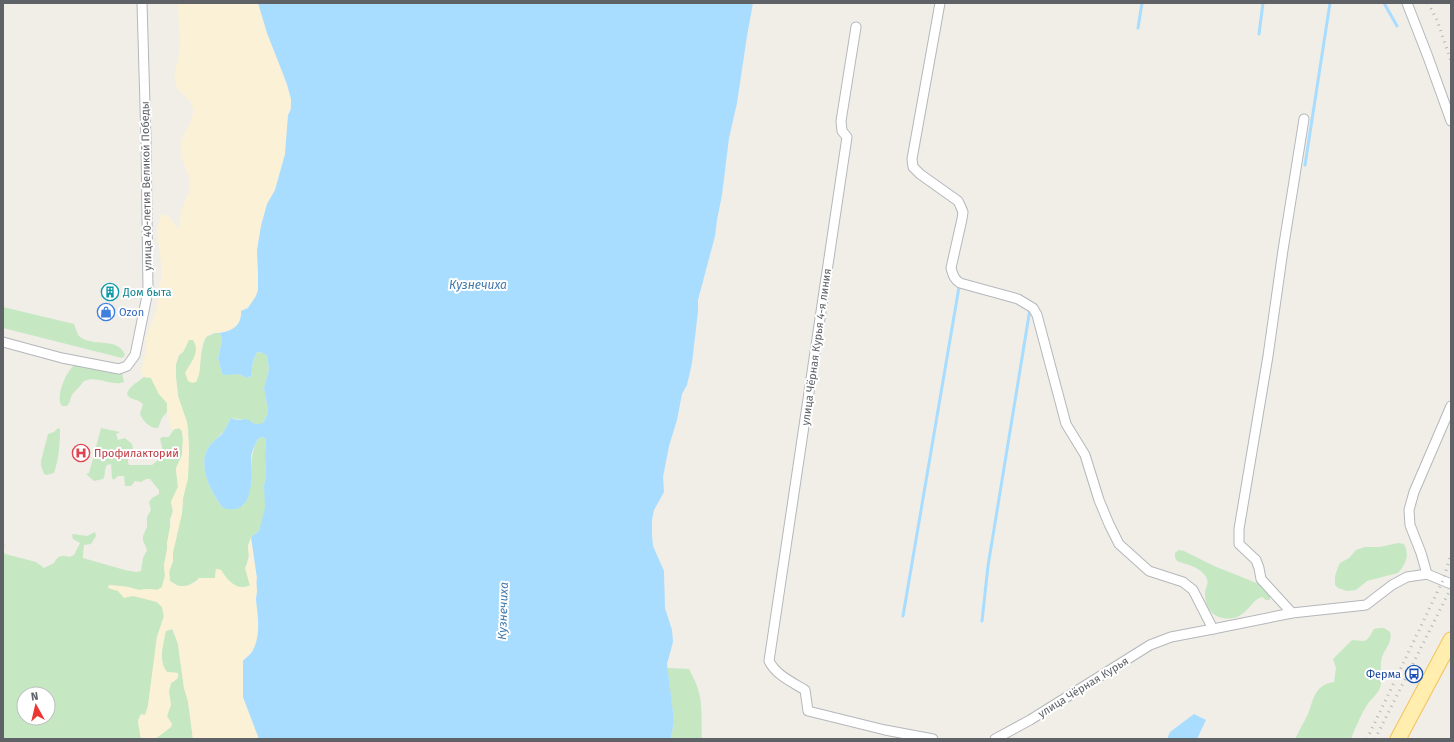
<svg xmlns="http://www.w3.org/2000/svg" width="1454" height="742" viewBox="0 0 1454 742" font-family="'Fira Sans',sans-serif">
<rect width="100%" height="100%" fill="#f0eee7"/>
<g fill="#c5e8c3" fill-rule="evenodd">
<path d="M3,307L74,324C75,327 77,333 79,336C92,348 118,336 125,355L122,358L3,328Z"/>
<path d="M215,333H220L222,341L218,358L222,374H239L247,378L251,376L253,361L257,352L263,353L267,356L269,369L264,388L268,410L267,415L263,423C253,427 255,422 248,421C242,419 236,419 231,418C228,423 225,431 221,434C218,438 213,441 210,445C196,464 210,491 223,508L243,506C258,482 245,462 258,439L262,437L266,439L265,457L266,476L264,485L266,504L265,513L259,531L251,537L248,546L249,555L247,563L250,585C237,592 227,580 221,570L216,569L215,578L207,579L203,578C190,583 184,592 170,581L169,572L173,561V552L182,513L183,498L188,474L189,449L188,427L178,396L176,378V364L179,355L183,352L189,339L193,340C201,351 193,359 188,369L196,382C202,367 199,352 206,337Z"/>
<path d="M75,365L122,373L124,382C110,387 99,375 84,381C82,382 82,384 80,386C78,389 74,391 72,395C70,399 70,403 67,406H62C55,398 66,370 75,365Z"/>
<path d="M144,377L151,378L159,394L167,403V412L162,418L158,428C150,429 143,421 140,414L143,404L139,401L130,398L127,394C129,386 138,382 144,377Z"/>
<path d="M58,428L60,429C60,444 59,458 54,473L47,475L44,474L41,466V461L48,434L54,432Z"/>
<path d="M101,428L120,432L116,434L118,440L125,438L132,444L133,449C130,454 126,459 129,465H152L157,461L163,451L160,439L162,437H169L174,429L179,428L182,431L183,439L182,455L176,470L178,487L171,502L173,511L170,519V530L167,543V550L164,565L165,576L162,587L159,590L148,589L139,590L128,587L109,585L158,597L157,602L162,607L164,616L157,637L148,706L146,713L138,723L141,739H3V544L5,545L3,550L5,554L36,562L44,568L54,563C57,556 63,554 69,557L74,555L80,543L73,539L72,535L73,534L87,536L95,532L96,536L91,544L84,545L83,555V558L125,570L136,572L141,571L143,558L147,550L143,540V536L147,527V517L151,510L149,502L152,498L159,494V490L150,479H146L141,482L135,481L131,486H125L124,476H118L114,480L112,478L111,464L107,465C104,469 106,475 103,479L94,481L86,474L89,473ZM24,694H48V718H24Z"/>
<path d="M1398,543L1404,544C1410,555 1406,564 1398,573L1367,581L1356,590L1347,591L1338,588L1335,585V576L1338,567L1340,563L1349,558L1356,550L1365,547H1380Z"/>
<path d="M1179,550L1184,551L1214,566L1259,584L1270,595V600H1266L1262,597C1251,600 1247,616 1233,618C1217,621 1205,611 1205,594C1205,588 1210,582 1206,577C1199,566 1188,565 1177,561L1175,557V553Z"/>
<path d="M1379,628H1384L1390,632C1393,642 1385,648 1382,657C1379,667 1383,680 1380,688C1377,695 1371,699 1367,705C1362,712 1354,731 1351,739H1295C1299,731 1304,722 1308,714C1314,699 1314,685 1334,682L1336,668L1333,659L1352,640C1367,641 1365,644 1374,629Z"/>
<path d="M172,629L178,644L184,688L188,701L193,739H155L171,727L167,716L169,691L171,683C176,680 179,678 178,673L167,672C158,661 163,646 165,634L166,631Z"/>
<path d="M667,668L689,669C692,675 696,682 698,689C703,704 701,723 702,739H671L674,720Z"/>
</g>
<path fill="#fbf1d7" d="M178,3H258L291,99C291,106 289,110 288,117C287,125 288,133 287,141C286,157 281,175 276,189C274,194 270,198 268,203C262,215 256,246 257,260C258,280 263,299 241,311C242,341 215,326 206,337C199,345 201,358 200,367C200,372 198,378 196,382L192,383L188,381L185,373C191,362 201,352 193,340H189L183,352L179,355L176,364V378L178,396L187,422L189,449L188,479L183,498L182,513L173,552V561L169,572L170,581L178,586H187L192,585L199,578H215L216,569L221,570C227,580 237,592 250,586L245,568L249,559L248,546L251,537L257,578C256,583 257,586 257,590C257,594 256,597 256,600C258,616 262,646 246,657L243,697L259,737L254,739H193L188,701L184,688L178,644L174,631L172,629L166,631L165,634C163,646 158,661 167,672L178,673C179,679 176,680 171,683L169,691L171,705L167,716L172,724L171,727L155,739H141L138,720L141,714L145,715L148,706L157,637L164,616L162,607L157,602L133,596L124,598L118,591L108,588L109,585L128,587L139,590L148,589L157,590L162,587L165,576L164,565L167,550V543L173,511L171,502L178,487L176,468L182,455L183,439L182,431L179,428L172,430L167,412V403L159,394L151,378L144,377L142,374V367L146,351V338L156,312L162,272L157,230L161,214L168,216L179,229C180,224 180,219 181,214C182,205 190,194 190,185C190,171 179,161 181,144C183,132 194,122 193,109C192,97 179,95 176,85C172,75 177,65 179,55C181,38 178,20 178,3Z"/>
<g fill="#a8ddff">
<path d="M258,3H753L747,36L737,103L729,138L722,195L717,220L715,236L698,300V311L692,363L687,385L682,394L677,420L669,446L663,477L664,492L654,510L652,520V535L653,546L664,571L665,608L672,630L673,642L667,664L674,720L671,739H259L243,697V661C246,657 251,655 253,650C261,635 258,616 256,600C256,597 257,594 257,590C257,585 256,583 257,578L251,537L259,531L265,508L264,485L266,476L265,457L266,439L262,437L258,439C255,445 251,452 251,459C252,479 254,517 223,508C210,491 196,464 210,445C213,441 218,438 222,434C225,430 228,423 231,418C234,419 238,420 241,420C242,420 243,419 244,419C253,419 251,427 263,423L267,415L268,410L264,388L269,369L267,356L263,353L257,352L253,361L251,376L247,378L239,374L226,375L222,374L218,358L222,341L220,333C233,331 242,325 241,311L248,308L256,296L258,290V273L257,250L261,226L267,204L275,190L285,154L288,115L291,109V99L287,84L267,33Z"/>
<polygon points="1194,714 1206,720 1197,739 1167,739 1170,732"/>
</g>
<g fill="none" stroke-linecap="round" stroke-linejoin="round">
<g stroke="#a8ddff" stroke-width="3">
<polyline points="1384,3 1397,26"/>
<polyline points="1138,28 1142,3"/>
<polyline points="1259,34 1263,3"/>
<polyline points="1305,165 1330,3"/>
<polyline points="903,616 959,287"/>
<polyline points="982,621 988,566 1030,309"/>
</g>
<defs>
<g id="minor">
<path d="M940,3L912,159L913,167L920,174L958,201L960,205L963,212L962,219L951,268C953,275 954,279 960,283L1018,299L1033,308L1037,315L1066,424L1085,455L1099,500L1109,524L1119,544L1149,571L1183,582L1193,590L1213,629"/>
<polyline points="1407,3 1428,57 1451,121"/>
<path d="M856,27L841,121L842,131L847,137L769,661C776,675 792,682 805,690L808,711L885,730L933,739"/>
<polyline points="3,342 62,358 119,369 127,366 135,355 148,291 146,140 142,3"/>
<polyline points="1427,574 1421,553 1410,525 1409,510 1414,492 1451,406"/>
<polyline points="1292,613 1261,579 1259,568 1256,560 1239,544 1239,529 1268,356 1283,250 1304,119"/>
<polyline points="995,739 1030,720 1150,645 1171,637 1213,629 1292,613 1366,605 1392,585 1407,577 1427,574 1451,584"/>
</g>
<polyline id="primary" points="1398,739 1451,640"/>
</defs>
<use href="#minor" stroke="#b4b7bb" stroke-width="11"/>
<use href="#primary" stroke="#f4c25c" stroke-width="17"/>
<use href="#minor" stroke="#fff" stroke-width="9"/>
<use href="#primary" stroke="#ffeead" stroke-width="15"/>
<g stroke="#b5b6b7" stroke-width="3" stroke-dasharray="1 5" stroke-linecap="butt">
<polyline points="1428,3 1437,20 1451,61"/>
<polyline points="1367,739 1443,580 1451,555"/>
<polyline points="1375,739 1451,588"/>
</g>
</g>
<defs>
<symbol id="building-ring" viewBox="-11 -11 22 22"><circle r="9.5" fill="#fff" stroke="#0f9aa8" stroke-width="1.5"/><path d="M-4-6H4V6H1V3H-1V6H-4ZM-2.5-4.3h1.7v1.8h-1.7ZM.8-4.3h1.7v1.8H.8ZM-2.5-1h1.7V.8h-1.7ZM.8-1h1.7V.8H.8Z" fill="#0f9aa8"/></symbol>
<symbol id="shop-ring" viewBox="-11 -11 22 22"><circle r="9.5" fill="#fff" stroke="#3f7fe0" stroke-width="1.5"/><path d="M-5-2.5h2.3a2.7 3.5 0 0 1 5.4 0H5L5.5 6h-11ZM-1.5-2.5h3a1.5 2.3 0 0 0-3 0Z" fill="#3f7fe0"/></symbol>
<symbol id="hospital-ring" viewBox="-11 -11 22 22"><circle r="9.5" fill="#fff" stroke="#e0444e" stroke-width="1.5"/><path d="M-5-5h3v3.5h4V-5h3V5h-3V1.5h-4V5h-3Z" fill="#e0444e"/></symbol>
<symbol id="bus-ring" viewBox="-11 -11 22 22"><circle r="9.5" fill="#fff" stroke="#1a4fb4" stroke-width="1.5"/><path d="M-5-6H5V4H4V6H2V4H-2V6H-4V4H-5ZM-3.5-4V0h7V-4ZM-3.5 1.2v1.5H-2V1.2ZM2 1.2v1.5H3.5V1.2Z" fill="#1a4fb4"/></symbol>
</defs>
<g fill-rule="evenodd">
<use href="#building-ring" x="100" y="282" width="20" height="20"/>
<use href="#shop-ring" x="96" y="302" width="20" height="20"/>
<use href="#hospital-ring" x="71" y="443" width="20" height="20"/>
<use href="#bus-ring" x="1404" y="664" width="20" height="20"/>
</g>
<g text-anchor="middle" stroke-width="4" stroke-linejoin="round" paint-order="stroke">
<g font-size="11" fill="#5e6267" stroke="#fff">
<text transform="translate(146 186) rotate(-91)" y="4">улица 40-летия Великой Победы</text>
<text transform="translate(816 347) rotate(-82)" y="4">улица Чёрная Курья 4-я линия</text>
<text transform="translate(1083 687) rotate(-32)" y="4">улица Чёрная Курья</text>
</g>
<g font-size="11" fill="#0d838f" stroke="#fff" text-anchor="start">
<text x="123" y="296">Дом быта</text>
</g>
<g font-size="11" fill="#366cbe" stroke="#fff" text-anchor="start">
<text x="119" y="316">Ozon</text>
</g>
<g font-size="11" fill="#be3a42" stroke="#fff" text-anchor="start">
<text x="94" y="457">Профилакторий</text>
</g>
<g font-size="11" fill="#164399" stroke="#fff" text-anchor="end">
<text x="1401" y="678">Ферма</text>
</g>
<g font-size="12" font-style="italic" fill="#3f79ab" stroke="#fff">
<text x="478" y="289">Кузнечиха</text>
<text transform="translate(503 611) rotate(-88)" y="4">Кузнечиха</text>
</g>
</g>
<rect width="1454" height="742" fill="none" stroke="#5e6267" stroke-width="8"/>
<g transform="translate(36 706) rotate(352)"><circle r="19" fill="#ffffff" stroke="#bfc0c2"/>
<path d="M0-3L7 15L0 10L-7 15Z" fill="#ec3631"/>
<text y="-6" font-size="11" font-weight="bold" text-anchor="middle" fill="#5e6267">N</text>
</g>
</svg>
